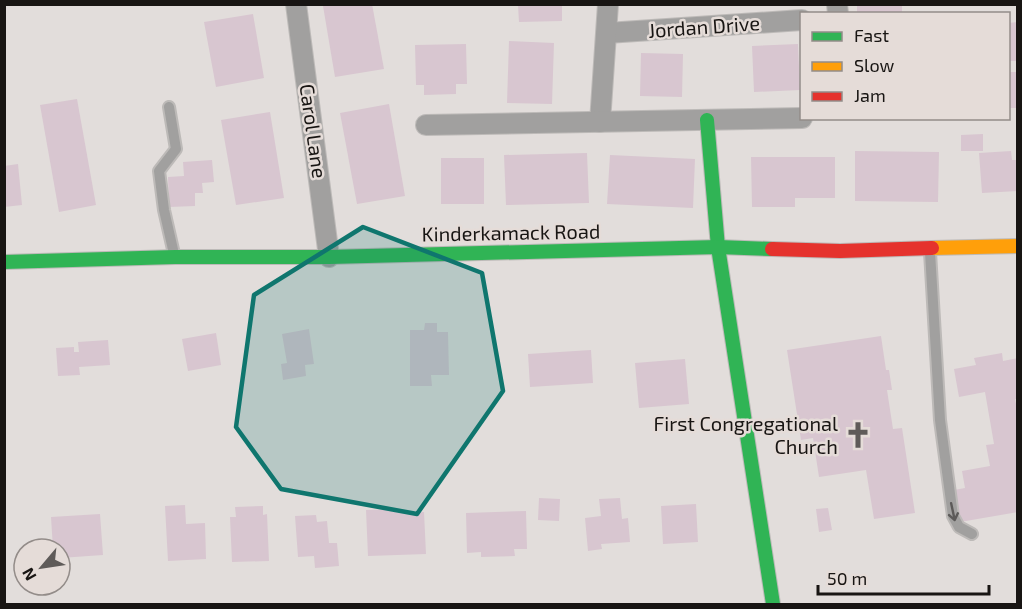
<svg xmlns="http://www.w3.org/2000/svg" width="1022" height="609" viewBox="0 0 1022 609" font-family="'Exo 2',sans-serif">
<rect width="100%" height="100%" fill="#e2dddb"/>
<g fill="#d8c6d0">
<polygon points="331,4 372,4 384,69 335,77 323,6"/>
<rect x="857" y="4" width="45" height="10"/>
<polygon points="518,5 562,5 562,21 519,22"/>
<polygon points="253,14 264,78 216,87 204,22"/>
<polygon points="1018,22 1018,61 1008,61 1008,23"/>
<polygon points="509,41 554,43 552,104 507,103"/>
<polygon points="466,44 467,84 456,84 456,94 424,95 424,85 416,85 415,45"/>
<polygon points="798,44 800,90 754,92 752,46"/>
<polygon points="641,53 683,54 682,97 640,96"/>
<rect x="1008" y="72" width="10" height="36"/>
<polygon points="77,99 96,205 59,212 40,105"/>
<polygon points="389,104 405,196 357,204 340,113"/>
<polygon points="270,112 284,198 236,205 221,120"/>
<polygon points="983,134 983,151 961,151 961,135"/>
<polygon points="855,151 939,152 938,202 855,201"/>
<polygon points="1011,151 1012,160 1018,160 1018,191 982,193 979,153"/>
<polygon points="587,153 589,203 506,205 504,155"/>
<polygon points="610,155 695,159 693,208 607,204"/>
<polygon points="751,157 835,157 835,198 795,198 795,207 752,207"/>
<rect x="441" y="158" width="43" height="46"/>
<polygon points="212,160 214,182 202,183 203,193 195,193 195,206 169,207 168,177 184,176 183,162"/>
<polygon points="18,164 22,205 4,207 4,166"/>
<polygon points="425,323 437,323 437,332 448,332 449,375 431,375 432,386 410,386 410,330 424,330"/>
<polygon points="309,329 314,364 305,365 306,376 283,380 281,364 287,363 282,334"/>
<polygon points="216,333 221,365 188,371 182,339"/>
<polygon points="881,336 886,370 889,370 892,390 887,390 893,429 902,428 915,513 874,519 866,470 819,477 813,438 801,440 787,350"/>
<polygon points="108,340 110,365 79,367 80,375 58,376 56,348 74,347 74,352 79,352 78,342"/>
<polygon points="591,350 593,383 530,387 528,354"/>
<polygon points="1002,353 1003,361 1018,358 1018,399 1015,399 1018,414 1018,512 960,522 954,490 965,488 962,471 990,466 986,445 994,444 985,392 959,397 954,369 976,365 974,358"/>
<polygon points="685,359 689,404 639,408 635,363"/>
<polygon points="539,498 560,499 559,521 538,520"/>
<polygon points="620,498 622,519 628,518 630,542 601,544 602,549 588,551 585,518 601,516 599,499"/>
<polygon points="696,504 698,542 663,544 661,506"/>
<polygon points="185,505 186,524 205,523 206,559 168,561 165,506"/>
<polygon points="263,506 263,515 267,514 269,561 232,562 230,517 236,517 235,507"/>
<polygon points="828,508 832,530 819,532 816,509"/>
<polygon points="397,509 398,513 424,512 426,554 368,556 366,510"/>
<polygon points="526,511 527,549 514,549 515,556 481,557 481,552 467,553 466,513"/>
<polygon points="100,514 103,555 60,558 60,549 53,549 51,517"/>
<polygon points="316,515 317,522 327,521 329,543 337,543 339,566 315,568 314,556 298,557 295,516"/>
</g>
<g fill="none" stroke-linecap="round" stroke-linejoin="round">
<defs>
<g id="lane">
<polyline points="169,107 176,149 159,171 164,210 174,254"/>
<polyline points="930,252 940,420 953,516 959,527 972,534"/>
</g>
<g id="street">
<polyline points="296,4 329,257"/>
<polyline points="837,4 838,14"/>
<polyline points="607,33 802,20"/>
<polyline points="600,122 608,4"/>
<polyline points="426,125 802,118"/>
</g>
<g id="fast">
<polyline points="707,120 718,247 773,604"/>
<polyline points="4,262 175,257 329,257 718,247 772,249"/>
</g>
<polyline id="slow" points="932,248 1018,246"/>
<polyline id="jam" points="772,249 840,251 932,248"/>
</defs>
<use href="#lane" stroke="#bdbab8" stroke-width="14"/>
<use href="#street" stroke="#bdbab8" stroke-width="22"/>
<use href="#fast" stroke="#bdbab8" stroke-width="16"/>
<use href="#slow" stroke="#bdbab8" stroke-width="16"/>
<use href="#jam" stroke="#bdbab8" stroke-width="16"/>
<use href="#lane" stroke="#a1a09f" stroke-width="10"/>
<use href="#street" stroke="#a1a09f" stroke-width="20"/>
<use href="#fast" stroke="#30b455" stroke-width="14"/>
<use href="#slow" stroke="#ff9f0a" stroke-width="14"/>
<use href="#jam" stroke="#e5322d" stroke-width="14"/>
</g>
<defs><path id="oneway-shaft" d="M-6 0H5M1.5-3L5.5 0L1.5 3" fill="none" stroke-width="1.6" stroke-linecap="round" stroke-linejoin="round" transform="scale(1.5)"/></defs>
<use stroke="#5c5a59" href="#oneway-shaft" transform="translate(953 512) rotate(78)"/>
<path fill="#0f766e" fill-opacity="0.2" stroke="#0f766e" stroke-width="4.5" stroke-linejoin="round" d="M363,227L482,273L503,391L417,514L281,489L236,427L254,295Z"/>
<defs>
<symbol id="church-bare" viewBox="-9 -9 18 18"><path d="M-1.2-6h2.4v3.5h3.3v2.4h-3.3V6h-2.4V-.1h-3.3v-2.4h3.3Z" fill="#5f5b59" stroke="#e5dcd8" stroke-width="2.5" paint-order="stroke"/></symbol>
</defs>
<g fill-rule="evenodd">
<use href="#church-bare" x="839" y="416" width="38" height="38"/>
</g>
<g text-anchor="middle" stroke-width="5" stroke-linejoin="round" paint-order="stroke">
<g font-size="20" fill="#181513" stroke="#e5dcd8">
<text transform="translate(704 27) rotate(-4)" y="7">Jordan Drive</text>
<text transform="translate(313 131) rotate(82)" y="7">Carol Lane</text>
<text transform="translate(511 233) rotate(-1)" y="7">Kinderkamack Road</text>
</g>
<g font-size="20" fill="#181513" stroke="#e5dcd8" text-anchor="end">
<text x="838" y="431">First Congregational<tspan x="838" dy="23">Church</tspan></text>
</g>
</g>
<rect width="1022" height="609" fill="none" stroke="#181513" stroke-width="12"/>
<rect x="800" y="12" width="210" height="108" fill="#e5dcd8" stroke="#938c89" stroke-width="1.5"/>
<rect x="812" y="32" width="30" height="9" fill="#30b455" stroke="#938c89" stroke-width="1.5"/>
<text x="854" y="42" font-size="18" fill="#181513">Fast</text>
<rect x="812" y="62" width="30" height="9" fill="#ff9f0a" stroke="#938c89" stroke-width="1.5"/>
<text x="854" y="72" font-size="18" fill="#181513">Slow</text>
<rect x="812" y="92" width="30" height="9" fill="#e5322d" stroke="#938c89" stroke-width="1.5"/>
<text x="854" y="102" font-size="18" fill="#181513">Jam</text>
<g transform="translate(42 567) rotate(241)"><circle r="28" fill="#e5dcd8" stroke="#938c89" stroke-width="1.5"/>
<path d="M0-4.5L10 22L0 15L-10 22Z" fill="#5f5b59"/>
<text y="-9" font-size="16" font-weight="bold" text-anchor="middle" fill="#181513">N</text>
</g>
<path d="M818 585v9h171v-9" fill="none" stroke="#181513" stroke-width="3"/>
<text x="827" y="585" font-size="18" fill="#181513" stroke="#e5dcd8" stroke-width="4.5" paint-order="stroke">50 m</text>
</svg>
